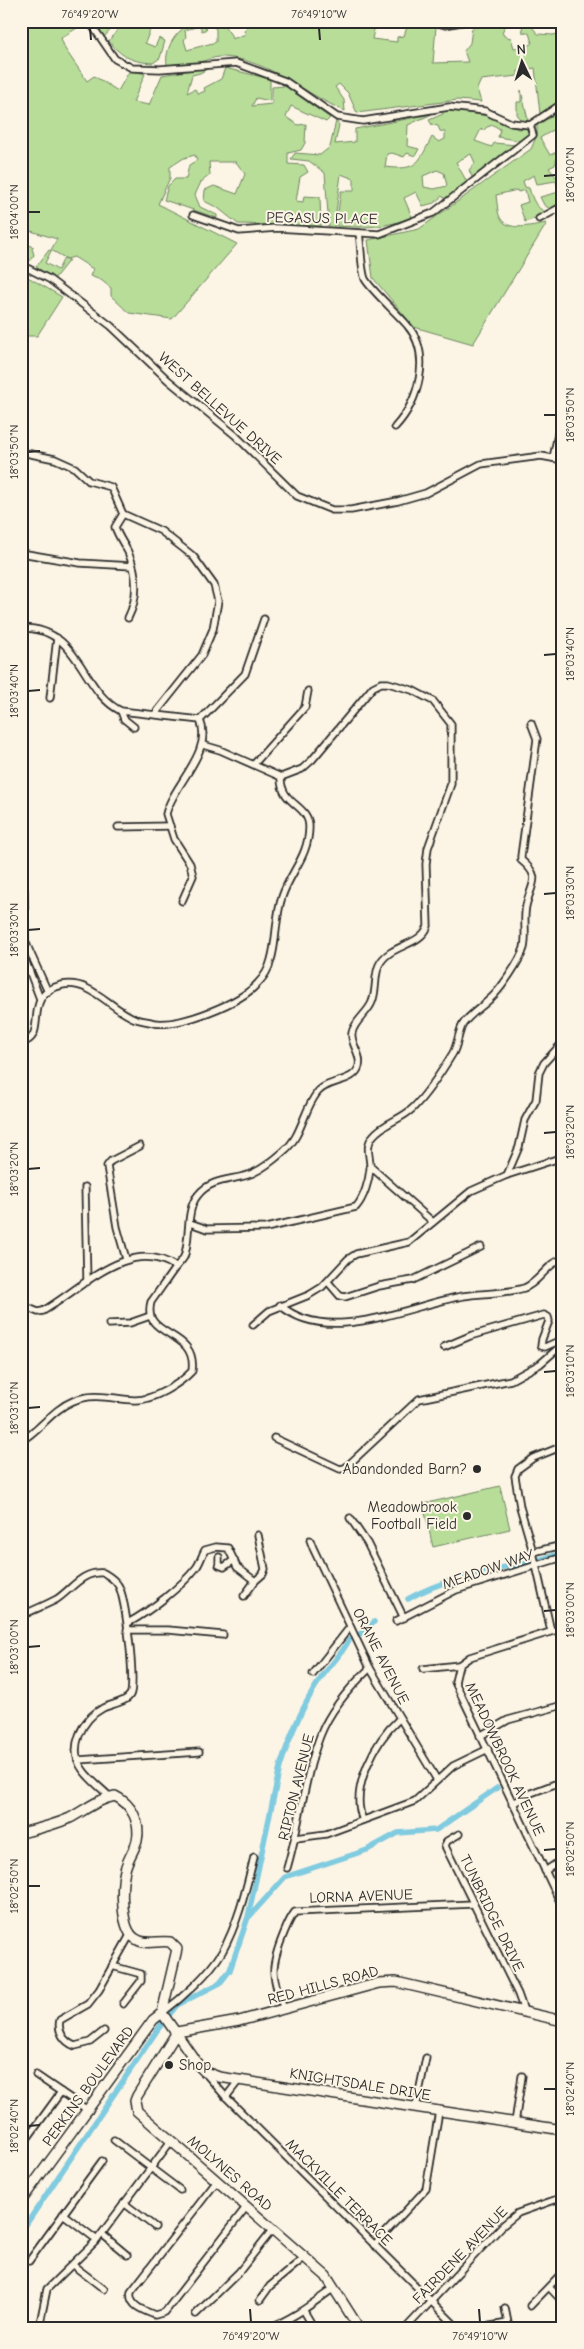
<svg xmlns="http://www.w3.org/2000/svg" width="584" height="2349" viewBox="0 0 584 2349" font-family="'Comic Neue',sans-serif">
<rect width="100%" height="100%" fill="#fcf5e5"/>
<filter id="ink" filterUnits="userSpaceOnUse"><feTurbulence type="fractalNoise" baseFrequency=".02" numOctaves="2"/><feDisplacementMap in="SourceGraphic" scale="10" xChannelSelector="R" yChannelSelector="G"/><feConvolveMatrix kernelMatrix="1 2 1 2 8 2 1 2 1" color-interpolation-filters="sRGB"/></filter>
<g filter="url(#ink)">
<g fill="#b7dd99" stroke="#718462" fill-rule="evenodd">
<polygon points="21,21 84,21 85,23 61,38 65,49 87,81 94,76 118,91 130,70 145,74 133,102 149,105 162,75 211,67 200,73 192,75 187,93 195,89 198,94 205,91 204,88 221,79 225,68 270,79 270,101 256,98 252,106 272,104 272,87 285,86 330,118 326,122 291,106 286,117 298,125 306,124 305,143 301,150 288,153 288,164 304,165 308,172 300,177 296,201 303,202 304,196 320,197 321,226 238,224 218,208 204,201 205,190 214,186 237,194 245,174 236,162 209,162 210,175 201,182 195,195 200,207 217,215 217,218 164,200 168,186 175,179 186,179 189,165 197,160 195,155 184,158 170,167 170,178 158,204 237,244 172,319 129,313 111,296 111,288 101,280 90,276 93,269 74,257 67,259 51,250 57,239 21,228"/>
<polygon points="93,21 111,21 115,25 104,37"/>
<path d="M124,21H145L142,25L150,30L145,43L155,47L159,38L165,41L160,58L153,63C133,62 121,57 109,41Z"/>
<path d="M207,21H221L231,35L232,39L246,34L244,31L252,21H376L372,39L397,42V37L404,36L409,21H417L436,27L433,63L468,62L464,51L470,43L472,28L499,23L505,27L502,32L504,36L511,38L514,48L527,46L532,43L529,33H523L522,25L527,21L538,34L553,35L563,33V54L558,60L563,63V99L540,114L535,68L518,71V76L481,80L477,89L481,102L458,100L357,113L348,93L339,84L335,87L344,100L345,111C304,94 270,60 224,57C215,56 206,61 198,62C188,64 177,64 167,65C164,47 178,28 194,22L203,25L207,29L202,31L200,26L185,30L186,37L184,40L187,50L216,42V29Z"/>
<polygon points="521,90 528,120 522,122 517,114 517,102 521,102"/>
<path d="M449,110L488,116L518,129L529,128L530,134L521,141L498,137L500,129L493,125L487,127L483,131L481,129L475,141L492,147L494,143L516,145L473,179L469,170L475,163L471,154L456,162L468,184L446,200L442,196L434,203L423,206L416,192L404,198L412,217C386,228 364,228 336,226L341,191H354V179L341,174L334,228H329L325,173L309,161L291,159L295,153L320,155L330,147L336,121L339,125L335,144L355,142V129L432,114L408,125L407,146L419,149L415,156L407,153L404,157L392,153L387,154L385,167C418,171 418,163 432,137L439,142L445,139V132L440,131L438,126L432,125L429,120L443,114L442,111ZM437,170L444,173L447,186L434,189L424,187L423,176Z"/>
<path d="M561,111L563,125L557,128L563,135V141L555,129L540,138L550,155L559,151L555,165L549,168L563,186V204L552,210L544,205L540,197L559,192L556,181L537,184L534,175L523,181L525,187L529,188C533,200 535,208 548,213L525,222L519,205L528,202L525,190L518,192L517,190L496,195C497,200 497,206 498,211C502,235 531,225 547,223L473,344L414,327L373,278L368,240L419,229L531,149L537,135V125Z"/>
<polygon points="24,244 34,247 32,248 34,255 28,263 21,260 21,249"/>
<polygon points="49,250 51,251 45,263 58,270 64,258 69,260 54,279 36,267"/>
<polygon points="21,273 62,297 37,336 21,336"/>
<polygon points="500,1486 510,1529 433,1547 423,1504"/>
</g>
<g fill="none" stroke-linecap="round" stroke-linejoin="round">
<g stroke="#80cbe0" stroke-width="5.5">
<polyline points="539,1560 563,1553"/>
<path d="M408,1599C445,1578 487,1571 528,1562"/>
<polyline points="360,1634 374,1622"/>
<polyline points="249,1917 285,1877 367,1850 398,1833 436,1830 497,1788"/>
<path d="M21,2232L158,2029L177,2005L220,1983L230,1970L248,1917L280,1767C290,1735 302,1706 321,1678C330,1665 342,1654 349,1640"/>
</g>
<defs>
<g id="street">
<polyline points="89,21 115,59 132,68 160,69 236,63 285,81 337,117 363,121 449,107 485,111 511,123 530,125 563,103"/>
<polyline points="431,21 445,25 467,21"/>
<polyline points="193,215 239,231 277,228 379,234 433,213 533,135 530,125"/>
<polyline points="539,219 563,206"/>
<path d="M359,233C361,244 361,269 365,279C371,290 398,314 407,325C433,355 418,402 395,427"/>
<polyline points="21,265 49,279 111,326 168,380 235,435 297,496 332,510 351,510 398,501 426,493 481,464 541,456 563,460"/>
<polyline points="21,452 55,459 75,468 89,481 111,487 123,514"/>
<polyline points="553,458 563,410"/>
<polyline points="21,553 80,563 132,566"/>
<path d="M128,618C139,596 138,575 128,552C124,544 118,536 115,527L123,514L161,531L193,556L214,585L218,601L213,629L202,655L155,714"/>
<path d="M21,628C81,627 80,691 121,711L200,720C214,752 173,784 166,814L174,839L190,864L193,876L182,901"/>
<polyline points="50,698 57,638"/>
<polyline points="121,711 124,719 134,727"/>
<polyline points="200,720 245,674 264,619"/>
<polyline points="254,764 305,707 308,691"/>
<polyline points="118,827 170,826"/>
<polyline points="24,890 25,941 48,992"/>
<polyline points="21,949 40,999"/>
<path d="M21,1043C51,1037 19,995 62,985C91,979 111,1010 136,1019C142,1021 148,1021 154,1023C180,1027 241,1003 258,983C264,977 269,968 271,960C277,940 275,918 282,897C290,872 309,856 309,827C309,804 280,805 281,777"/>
<polyline points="371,1167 433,1222"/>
<polyline points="507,1175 519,1147 525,1120 536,1100 539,1073 544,1063 563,1042"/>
<polyline points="85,1187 87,1282"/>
<path d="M190,1223L207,1229L266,1228L356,1207C364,1198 369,1181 370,1169C371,1157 364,1147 373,1136C383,1123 401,1120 413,1108C428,1093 442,1071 453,1053C458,1044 458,1033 463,1024C470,1014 482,1007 491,998C501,989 520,961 524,948C527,935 523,919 526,906C531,883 543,878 521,860V856L537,739L531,723"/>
<polyline points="126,1259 117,1227 107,1166 111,1161 140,1146"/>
<polyline points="328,1282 340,1296 345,1297 379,1286 413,1280 481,1247"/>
<path d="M21,1305L38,1312L43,1311C81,1289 131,1235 176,1267"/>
<path d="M280,1305C328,1347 409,1305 463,1296C483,1293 504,1294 524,1288C539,1283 547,1263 563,1259"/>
<polyline points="109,1324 130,1323 150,1316"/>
<polyline points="253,1325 269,1311 309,1295 322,1287 348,1259 356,1254 409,1242 471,1191 507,1175 563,1157"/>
<polyline points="444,1347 470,1336 544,1315 548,1317 549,1321 542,1339 541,1346 545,1347 563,1339"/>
<polyline points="274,1438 340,1469 345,1468 419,1399 511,1380 540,1364 563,1344"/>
<path d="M21,1441C40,1430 53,1409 73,1401C94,1392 113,1399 134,1400C152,1401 180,1384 192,1371C198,1328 141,1339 151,1302C159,1291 167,1279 175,1268C178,1264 182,1261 184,1257C191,1238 185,1210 198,1195C212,1177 235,1181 253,1173C264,1168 275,1159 284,1151C302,1136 303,1111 317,1093C327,1079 355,1083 359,1066C362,1054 350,1044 352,1033C354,1021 368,1013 372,1002C377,990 374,976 379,965C389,944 420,947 428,926L426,864L428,848L451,784V724L433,701L412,690L388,683H381L373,687L312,760L302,769L281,777L220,750L203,745"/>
<polyline points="350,1518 367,1543 404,1618"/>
<polyline points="310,1540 313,1548 370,1668 437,1780"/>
<polyline points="533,1552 563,1545"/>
<polyline points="219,1557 219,1565 224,1567 234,1560"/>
<polyline points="255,1581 263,1574 265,1569 258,1535"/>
<path d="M21,1616C33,1610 46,1605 57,1599C73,1588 82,1571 104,1573C109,1576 115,1580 118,1585C126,1596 136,1686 130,1695C125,1703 111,1704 103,1708C82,1719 67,1749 83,1770C90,1780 101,1788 110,1797"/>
<polyline points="396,1621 456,1590 563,1557"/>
<path d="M128,1623C150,1611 181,1587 196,1568C200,1563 202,1555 205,1550L216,1547L228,1548L237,1567L255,1581L244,1596"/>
<polyline points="563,1628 470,1657 459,1665 455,1682 563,1908"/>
<polyline points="127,1630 168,1630 223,1635"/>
<polyline points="551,1631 533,1552 520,1507 515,1476 518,1469 533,1458 563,1446"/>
<polyline points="423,1669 459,1665"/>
<polyline points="313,1674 350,1627"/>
<polyline points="480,1736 508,1720 563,1705"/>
<polyline points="78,1760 199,1752"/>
<polyline points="512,1804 531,1793 563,1781"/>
<path d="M363,1820C349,1789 376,1740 399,1719"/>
<polyline points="459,1834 447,1841 445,1846 518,1994 524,2011"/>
<polyline points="296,1838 326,1834 415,1801 453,1766 488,1749"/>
<path d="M287,1868C300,1824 304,1778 320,1736C330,1710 350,1687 370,1668"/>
<polyline points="545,1871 563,1859"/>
<polyline points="112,1966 141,1974 141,1981 123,2004"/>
<path d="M284,2009C271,1975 270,1967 284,1933C287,1926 290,1918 295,1912L473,1904"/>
<path d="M162,2013C182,1998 209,1974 222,1952C238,1924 246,1889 254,1857"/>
<path d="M104,2031L90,2042L75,2046C64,2042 57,2031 60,2020L88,2004L99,1990L130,1935"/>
<polyline points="206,2074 226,2097 458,2328"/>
<polyline points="36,2075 89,2111"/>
<polyline points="226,2097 240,2079"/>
<polyline points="416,2107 426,2058"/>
<polyline points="515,2123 522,2076"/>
<polyline points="114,2140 180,2190"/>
<polyline points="21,2147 61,2092"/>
<path d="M217,2181L131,2292C128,2306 145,2311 155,2315L165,2312L247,2206"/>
<polyline points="124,2203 155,2227"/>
<polyline points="63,2214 97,2240"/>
<polyline points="102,2234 127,2255"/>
<polyline points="374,2245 426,2189 439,2111"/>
<polyline points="29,2261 102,2161"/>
<polyline points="74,2266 104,2289"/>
<polyline points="549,2287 563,2302"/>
<polyline points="260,2300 270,2286 305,2257"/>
<polyline points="530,2306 563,2272"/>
<polyline points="505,2308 509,2328"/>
<polyline points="304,2311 314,2328"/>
<polyline points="196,2314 239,2272 273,2229"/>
<polyline points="40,2323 55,2328"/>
<polyline points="39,2328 47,2289 97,2240 171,2141"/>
<path d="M268,2328C293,2319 313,2303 334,2288"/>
<polyline points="406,2328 502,2226 518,2213 563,2197"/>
<polyline points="479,2328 508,2323"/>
</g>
<g id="secondary">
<path d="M21,1833C38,1829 54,1825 70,1818C85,1810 98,1799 115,1796C132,1804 141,1823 137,1841C134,1851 127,1860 125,1870C121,1886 120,1930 136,1939C146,1946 158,1940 170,1942L177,1949L162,2013"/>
<polyline points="162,2013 199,2066 205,2072 219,2077 563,2130"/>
<polyline points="177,2032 137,2096 135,2101 137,2111 326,2276 359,2328"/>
<polyline points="177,2032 239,2021 379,1983 396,1982 563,2021"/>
<polyline points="21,2201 153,2020 162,2013"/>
</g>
</defs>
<use href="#street" stroke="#2b2b2b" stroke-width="9"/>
<use href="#secondary" stroke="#2b2b2b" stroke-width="12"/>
<use href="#street" stroke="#fcf5e5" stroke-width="5.5"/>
<use href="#secondary" stroke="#fcf5e5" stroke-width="9"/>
</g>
</g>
<path fill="none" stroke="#2b2b2b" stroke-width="2" d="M90,28L91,40M319,28L320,40M544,176L556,175M28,212H40M544,415H556M28,452L40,451M544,655L556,654M28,691L40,690M544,894L556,893M28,930L40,929M544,1133L556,1132M28,1169L40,1168M544,1372L556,1371M28,1408L40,1407M544,1611L556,1610M28,1647L40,1646M544,1850L556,1849M28,1886H40M544,2089H556M28,2126L40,2125M250,2309L251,2322M479,2309L480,2322"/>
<g fill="#2b2b2b" stroke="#fcf5e5" stroke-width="2">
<circle cx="477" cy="1469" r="5"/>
<circle cx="467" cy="1516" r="5"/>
<circle cx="169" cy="2065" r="5"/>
</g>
<g text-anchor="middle" stroke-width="4" stroke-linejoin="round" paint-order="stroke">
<g font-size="15" fill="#2b2b2b" stroke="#fcf5e5">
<text transform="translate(322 218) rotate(1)" y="5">PEGASUS PLACE</text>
<text transform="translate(220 408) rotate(42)" y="5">WEST BELLEVUE DRIVE</text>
<text transform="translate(488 1569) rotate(-19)" y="5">MEADOW WAY</text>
<text transform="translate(381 1656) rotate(63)" y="5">ORANE AVENUE</text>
<text transform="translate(505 1759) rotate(65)" y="5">MEADOWBROOK AVENUE</text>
<text transform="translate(296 1787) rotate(-76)" y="5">RIPTON AVENUE</text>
<text transform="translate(361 1896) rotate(-2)" y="5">LORNA AVENUE</text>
<text transform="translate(492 1913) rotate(64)" y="5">TUNBRIDGE DRIVE</text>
<text transform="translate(323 1985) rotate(-15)" y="5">RED HILLS ROAD</text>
<text transform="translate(360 2084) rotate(9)" y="5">KNIGHTSDALE DRIVE</text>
<text transform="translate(88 2086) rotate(-54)" y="5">PERKINS BOULEVARD</text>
<text transform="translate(230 2173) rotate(41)" y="5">MOLYNES ROAD</text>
<text transform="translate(339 2192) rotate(45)" y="5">MACKVILLE TERRACE</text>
<text transform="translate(460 2255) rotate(-46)" y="5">FAIRDENE AVENUE</text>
</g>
<g font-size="15" fill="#2b2b2b" stroke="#fcf5e5" text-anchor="end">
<text x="467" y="1474">Abandonded Barn?</text>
<text x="457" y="1512">Meadowbrook<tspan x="457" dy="17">Football Field</tspan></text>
<text x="179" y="2070" text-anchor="start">Shop</text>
</g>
</g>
<rect width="584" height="2349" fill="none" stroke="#fcf5e5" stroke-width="55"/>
<g transform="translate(522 62) rotate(356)" stroke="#fcf5e5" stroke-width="4" paint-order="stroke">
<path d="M0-4L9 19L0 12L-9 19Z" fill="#2b2b2b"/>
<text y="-8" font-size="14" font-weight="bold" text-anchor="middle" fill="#2b2b2b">N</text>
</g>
<rect x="28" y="28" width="528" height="2294" fill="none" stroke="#2b2b2b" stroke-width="2"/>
<g font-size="12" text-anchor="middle" fill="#2b2b2b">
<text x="90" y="18">76°49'20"W</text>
<text x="319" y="18">76°49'10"W</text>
<text transform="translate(570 175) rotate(-90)" y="4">18°04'00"N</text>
<text transform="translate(14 212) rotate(-90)" y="4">18°04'00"N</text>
<text transform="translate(570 415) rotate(-90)" y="4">18°03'50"N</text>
<text transform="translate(14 452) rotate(-90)" y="4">18°03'50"N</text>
<text transform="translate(570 654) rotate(-90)" y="4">18°03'40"N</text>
<text transform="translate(14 691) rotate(-90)" y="4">18°03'40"N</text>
<text transform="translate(570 893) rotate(-90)" y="4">18°03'30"N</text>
<text transform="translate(14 930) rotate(-90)" y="4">18°03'30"N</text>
<text transform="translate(570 1132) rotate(-90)" y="4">18°03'20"N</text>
<text transform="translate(14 1169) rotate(-90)" y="4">18°03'20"N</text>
<text transform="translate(570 1371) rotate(-90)" y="4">18°03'10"N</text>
<text transform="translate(14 1408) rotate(-90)" y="4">18°03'10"N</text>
<text transform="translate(570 1610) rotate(-90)" y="4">18°03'00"N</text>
<text transform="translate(14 1647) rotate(-90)" y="4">18°03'00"N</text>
<text transform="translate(570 1849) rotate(-90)" y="4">18°02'50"N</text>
<text transform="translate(14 1886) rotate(-90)" y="4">18°02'50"N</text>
<text transform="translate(570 2089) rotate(-90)" y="4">18°02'40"N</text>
<text transform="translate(14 2126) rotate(-90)" y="4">18°02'40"N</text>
<text x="251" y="2340">76°49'20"W</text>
<text x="480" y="2340">76°49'10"W</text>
</g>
</svg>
